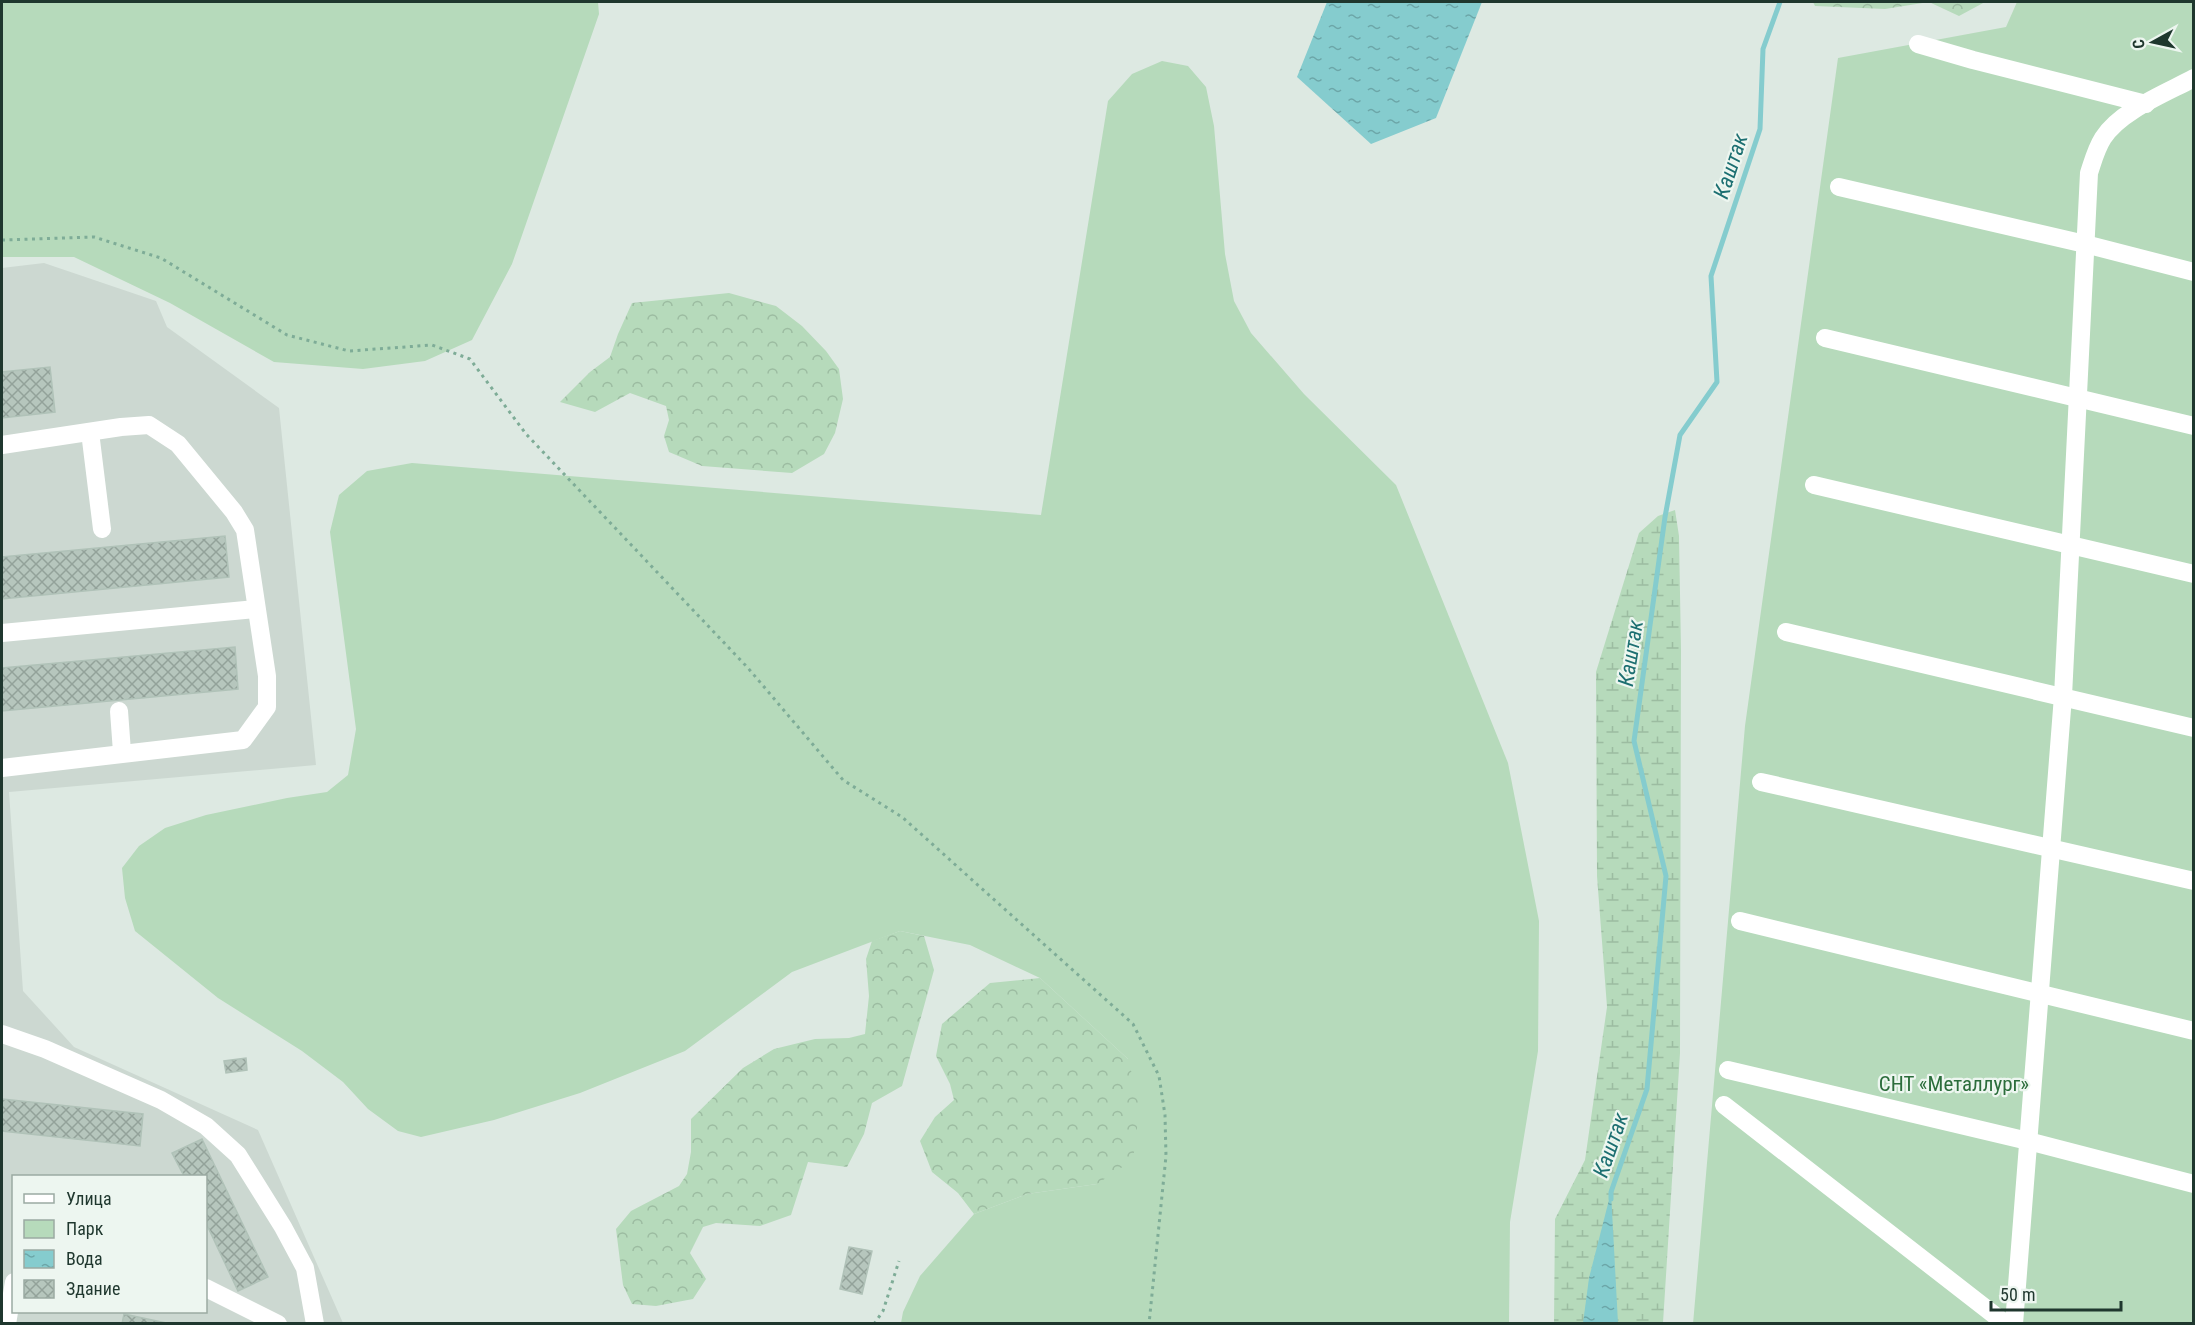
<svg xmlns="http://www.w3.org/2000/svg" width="2195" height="1325" viewBox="0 0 2195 1325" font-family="'Roboto Condensed',sans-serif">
<defs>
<pattern id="forest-crowns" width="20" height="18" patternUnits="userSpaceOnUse" patternTransform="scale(1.5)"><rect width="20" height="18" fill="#b6dabb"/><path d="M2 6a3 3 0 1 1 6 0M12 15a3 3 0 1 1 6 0" fill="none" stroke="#9cbca1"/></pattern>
<pattern id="wetland-marsh" width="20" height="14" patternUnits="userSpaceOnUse" patternTransform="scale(1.5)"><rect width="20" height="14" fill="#b6dabb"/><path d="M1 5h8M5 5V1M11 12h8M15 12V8" fill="none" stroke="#9cbca1"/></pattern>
<pattern id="water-ripples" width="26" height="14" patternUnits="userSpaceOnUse" patternTransform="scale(1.5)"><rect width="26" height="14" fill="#85ccce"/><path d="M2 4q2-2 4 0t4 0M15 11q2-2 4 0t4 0" fill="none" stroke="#6ca6a8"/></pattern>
<pattern id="building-cross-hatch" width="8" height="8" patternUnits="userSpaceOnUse" patternTransform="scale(1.5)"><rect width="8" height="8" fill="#b6c6bd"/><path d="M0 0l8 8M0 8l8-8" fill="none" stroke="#93a29a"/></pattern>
</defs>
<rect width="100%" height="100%" fill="#dde9e2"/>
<path fill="#ccd8d1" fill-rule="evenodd" d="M44,263L156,301L167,327L279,408L316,765L9,792L23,991L74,1047L258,1130L343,1323H2V268ZM14,1176H206V1312H14Z"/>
<g fill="#b6dabb">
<polygon points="2,2 598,2 599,14 512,264 472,340 425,361 363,369 274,362 170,303 74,257 2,257"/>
<polygon points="2017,2 2193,2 2193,1323 1693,1324 1745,726 1838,58 2006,27"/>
<polygon points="1162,61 1188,66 1206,87 1214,126 1225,254 1234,301 1251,333 1304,394 1396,485 1508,763 1539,921 1538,1051 1510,1222 1509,1323 901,1323 903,1312 920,1276 974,1214 1027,1194 1097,1184 1128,1059 1040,978 970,945 900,931 792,972 685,1051 580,1093 494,1120 421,1137 398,1131 368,1109 343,1082 302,1051 218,998 135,931 125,898 122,868 139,846 165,828 206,815 287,798 327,792 348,775 356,729 330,532 339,495 367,471 412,463 1041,515 1108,101 1132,74"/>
</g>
<g fill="url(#forest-crowns)">
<polygon points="1813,2 1985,2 1959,16 1929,2 1885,9 1815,6"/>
<polygon points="729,293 776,306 802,326 826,351 839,369 843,399 835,433 824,454 792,473 702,466 669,452 664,436 669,420 666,406 630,393 595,412 560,402 590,372 610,357 618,334 632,303"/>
<polygon points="900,931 924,936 934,970 902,1086 872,1103 864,1134 847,1167 808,1162 791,1215 760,1226 716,1223 703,1227 690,1253 706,1279 693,1299 656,1306 632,1304 623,1285 616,1229 631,1211 679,1186 687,1174 691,1152 691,1119 743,1068 774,1049 815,1039 849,1038 865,1034 869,996 866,959 872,941"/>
<polygon points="1040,978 1128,1059 1140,1105 1133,1160 1097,1184 1027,1194 974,1214 958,1193 932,1172 920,1141 935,1117 954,1100 950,1084 936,1056 942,1024 990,983"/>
</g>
<polygon fill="url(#wetland-marsh)" points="1675,510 1679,536 1681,650 1680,1053 1663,1323 1554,1324 1555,1219 1585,1160 1607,1007 1597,876 1596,672 1639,533 1658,516"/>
<g fill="url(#water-ripples)">
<polygon points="1327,2 1482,2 1436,118 1371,144 1297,77"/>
<polygon points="1611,1192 1618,1323 1583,1323 1589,1278"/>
</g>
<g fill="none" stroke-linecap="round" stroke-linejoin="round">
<polyline stroke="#85ccce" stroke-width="5" points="1611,1199 1611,1192 1647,1089 1666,876 1634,741 1665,517 1680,435 1717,382 1711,276 1760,129 1763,49 1780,2"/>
</g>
<g fill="url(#building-cross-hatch)" stroke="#b0c2b8" stroke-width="1.5">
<polygon points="50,367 55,412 2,418 2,372"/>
<polygon points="225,536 229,577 2,599 2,557"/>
<polygon points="235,647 238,689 2,711 2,668"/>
<polygon points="246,1058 247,1070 226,1073 224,1061"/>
<polygon points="2,1099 143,1114 140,1146 2,1131"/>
<polygon points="202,1139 268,1277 238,1291 206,1223 206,1176 184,1176 172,1153"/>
<polygon points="849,1247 872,1251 862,1294 840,1289"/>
<polygon points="124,1314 171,1324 122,1324"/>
</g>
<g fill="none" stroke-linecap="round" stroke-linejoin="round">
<g stroke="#7eac97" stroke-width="3" stroke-dasharray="3 4.5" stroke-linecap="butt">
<polyline points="2,240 94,237 161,258 287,335 349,351 432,345 470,359 526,434 748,668 843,780 902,817 1133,1024 1159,1076 1165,1115 1166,1156 1149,1324"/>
<polyline points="874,1324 883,1311 899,1261"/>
</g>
<g stroke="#fff" stroke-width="18">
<polyline points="1918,44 1973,60 2146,104"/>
<polyline points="1839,187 2085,244 2194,272"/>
<polyline points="1825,338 2194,426"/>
<polyline points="90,432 102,529"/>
<polyline points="2,445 121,427 149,425 178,444 234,512 245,530 267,676 267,707 243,740 2,768"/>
<polyline points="1814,485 2194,574"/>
<polyline points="1786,632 2194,728"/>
<polyline points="2,633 256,609"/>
<polyline points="119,711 122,752"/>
<polyline points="1761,782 2194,881"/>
<polyline points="1740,921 2194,1031"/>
<polyline points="2,1034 45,1049 161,1100 206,1126 238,1155 283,1227 305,1268 315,1324"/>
<polyline points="1728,1070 2028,1141 2194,1184"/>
<polyline points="1724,1105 2006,1324"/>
<polyline points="206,1288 278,1324"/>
<polyline points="7,1324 14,1282"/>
<path d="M2014,1324L2063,696L2089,173C2093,161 2096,149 2103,138C2120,111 2166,93 2194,78"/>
</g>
</g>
<g text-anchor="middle" stroke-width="4.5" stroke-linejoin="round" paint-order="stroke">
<g font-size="21" fill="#2b6d3b" stroke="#edf6f0">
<text x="1954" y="1091">СНТ «Металлург»</text>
</g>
<g font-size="22" font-style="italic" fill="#1c6f71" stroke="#edf6f0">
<text transform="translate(1730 166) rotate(-72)" y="8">Каштак</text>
<text transform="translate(1630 653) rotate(-81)" y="8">Каштак</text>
<text transform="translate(1610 1145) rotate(-71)" y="8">Каштак</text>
</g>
</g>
<rect width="2195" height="1325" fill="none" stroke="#1f372e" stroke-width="6"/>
<rect x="12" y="1175" width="195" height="138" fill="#edf6f0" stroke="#9baaa2" stroke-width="1.5"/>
<rect x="24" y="1194" width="30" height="9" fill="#ffffff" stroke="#9baaa2" stroke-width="1.5"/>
<text x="66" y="1205" font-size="18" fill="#1f372e">Улица</text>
<rect x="24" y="1220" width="30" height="18" fill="#b6dabb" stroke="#9baaa2" stroke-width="1.5"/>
<text x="66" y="1235" font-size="18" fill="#1f372e">Парк</text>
<rect x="24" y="1250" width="30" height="18" fill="url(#water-ripples)" stroke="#9baaa2" stroke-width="1.5"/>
<text x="66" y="1265" font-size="18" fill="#1f372e">Вода</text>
<rect x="24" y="1280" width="30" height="18" fill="url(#building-cross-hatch)" stroke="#9baaa2" stroke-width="1.5"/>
<text x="66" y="1295" font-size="18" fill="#1f372e">Здание</text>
<g transform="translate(2153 42) rotate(262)" stroke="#edf6f0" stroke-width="4.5" paint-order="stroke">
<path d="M0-4.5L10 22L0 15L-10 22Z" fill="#1f372e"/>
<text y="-9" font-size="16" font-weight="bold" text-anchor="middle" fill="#1f372e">С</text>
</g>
<path d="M1991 1301v9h130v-9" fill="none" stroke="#1f372e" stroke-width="3"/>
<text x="2000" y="1301" font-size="18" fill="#1f372e" stroke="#edf6f0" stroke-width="4.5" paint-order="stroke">50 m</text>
</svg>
